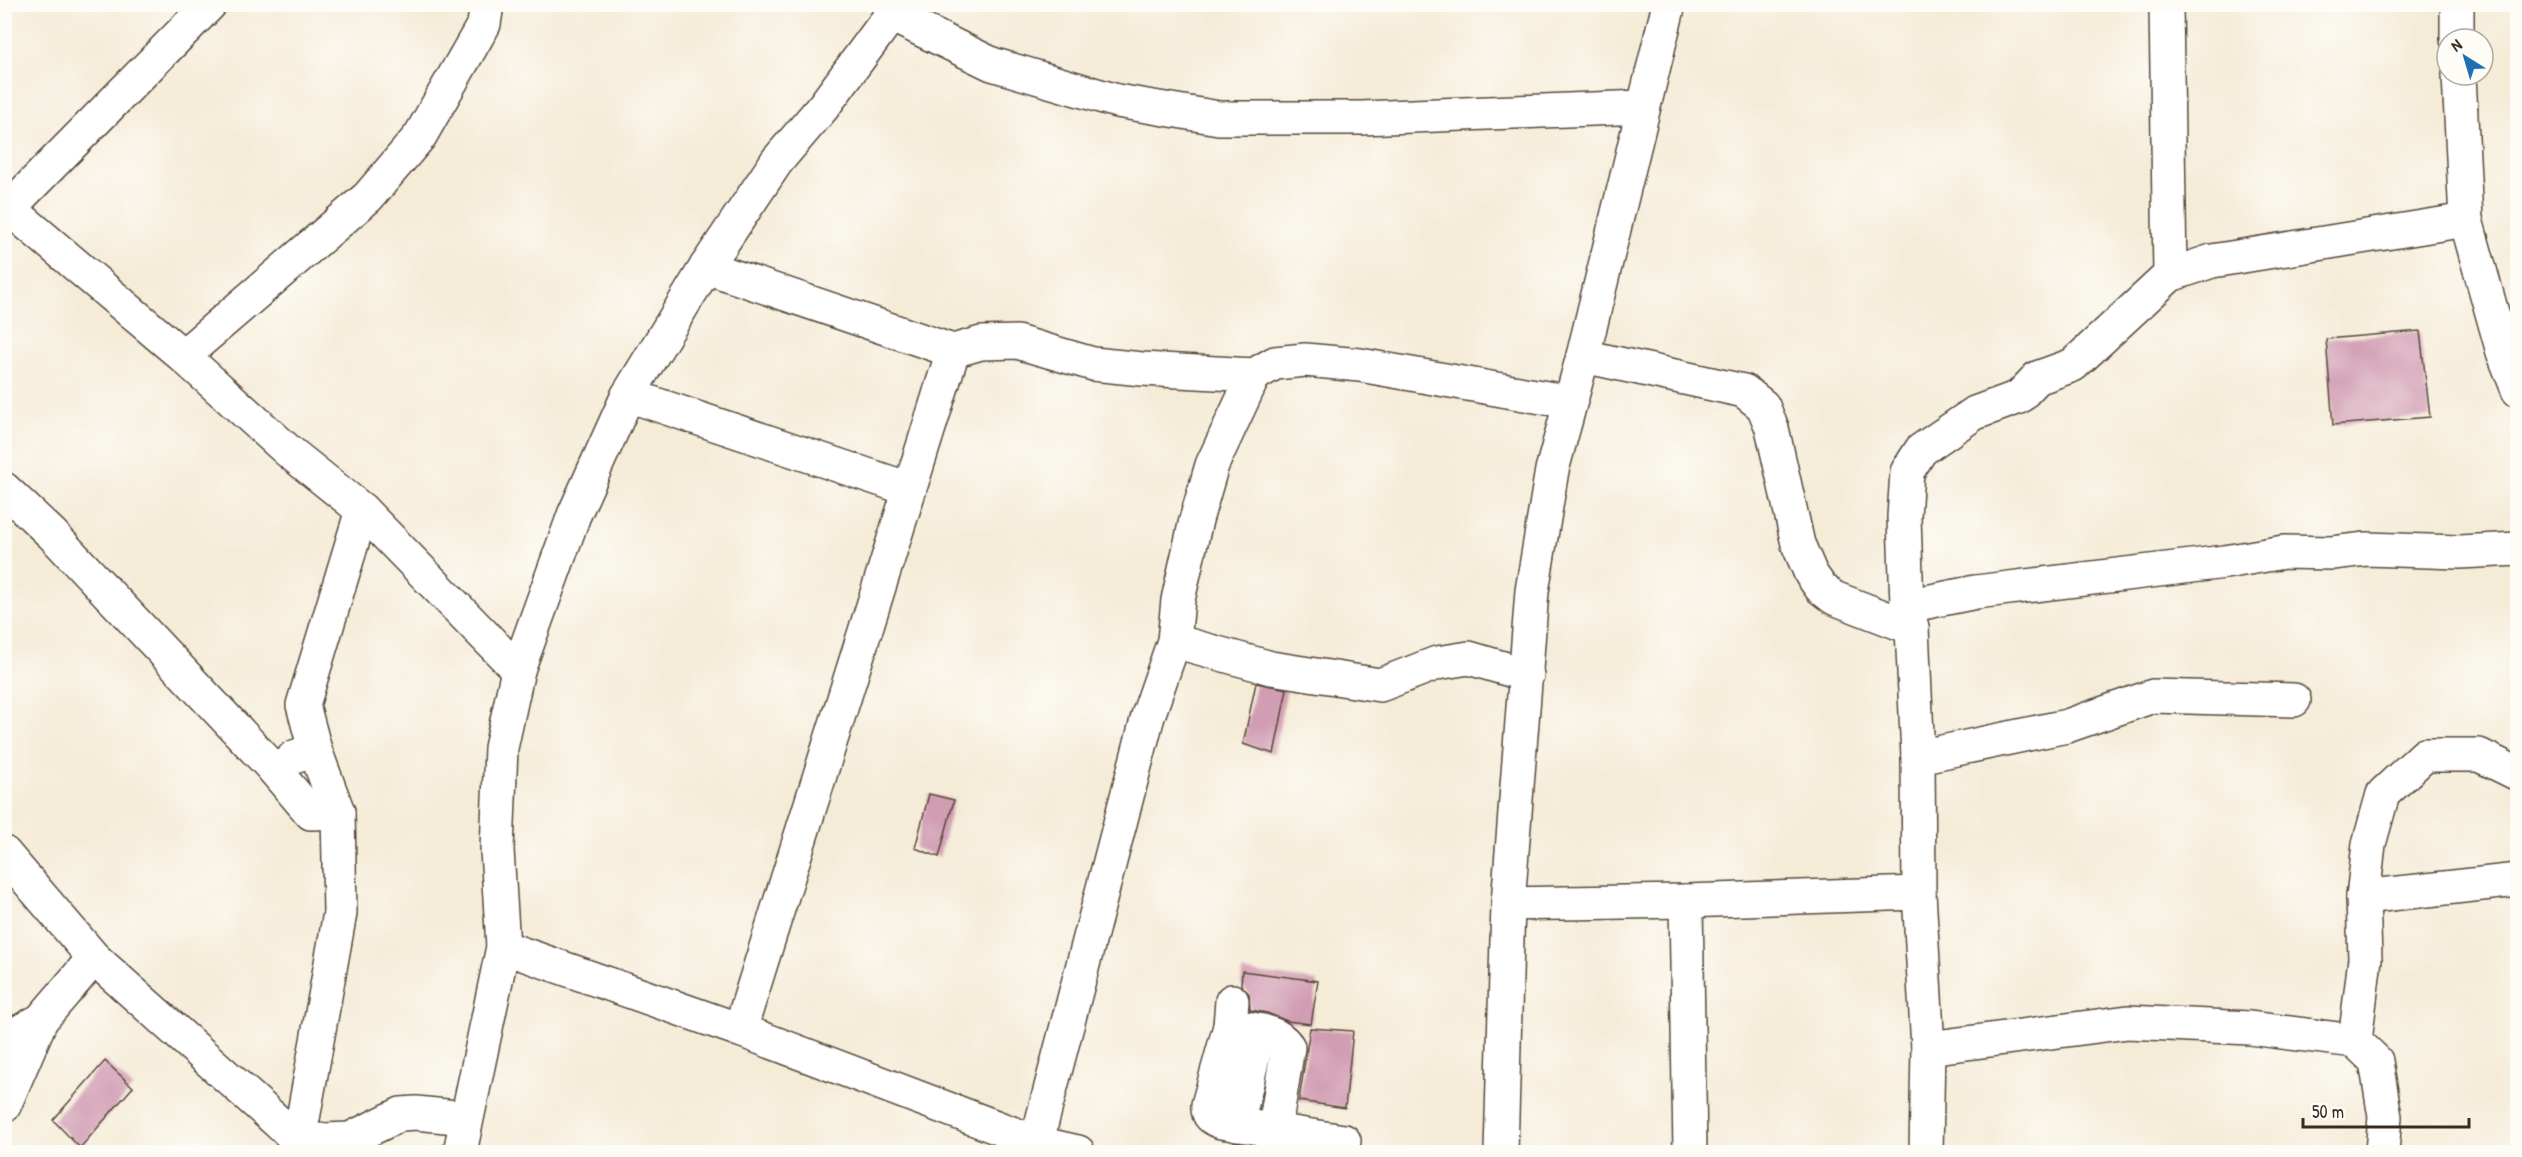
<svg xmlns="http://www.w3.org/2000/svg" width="2522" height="1157" viewBox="0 0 2522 1157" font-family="'Patrick Hand',sans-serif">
<rect width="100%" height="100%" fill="#fdfcf7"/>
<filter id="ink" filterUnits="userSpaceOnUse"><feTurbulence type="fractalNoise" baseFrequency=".0167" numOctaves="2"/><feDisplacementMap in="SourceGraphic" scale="12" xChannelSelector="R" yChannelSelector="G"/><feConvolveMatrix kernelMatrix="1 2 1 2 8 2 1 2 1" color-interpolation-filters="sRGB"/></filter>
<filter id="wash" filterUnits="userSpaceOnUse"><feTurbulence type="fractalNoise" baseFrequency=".008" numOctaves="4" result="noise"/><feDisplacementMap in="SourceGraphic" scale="24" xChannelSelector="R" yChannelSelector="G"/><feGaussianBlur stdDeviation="1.35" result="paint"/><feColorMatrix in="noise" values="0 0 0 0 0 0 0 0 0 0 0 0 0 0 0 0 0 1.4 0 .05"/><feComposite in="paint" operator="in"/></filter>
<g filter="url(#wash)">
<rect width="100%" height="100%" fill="#f5ecd8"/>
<g id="blocks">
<g fill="#d19db3">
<polygon points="2420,331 2430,417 2333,425 2326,339"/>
<polygon points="1256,683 1287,689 1274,754 1243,744"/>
<polygon points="929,794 954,800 939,857 915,848"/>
<polygon points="1242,971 1318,981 1311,1024 1287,1021 1267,1013 1250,1010 1249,994 1241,985"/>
<polygon points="1310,1028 1353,1031 1345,1108 1299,1101"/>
<polygon points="105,1061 133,1087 80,1148 53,1120"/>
</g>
</g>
</g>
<g filter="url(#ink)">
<use href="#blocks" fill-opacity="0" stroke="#57473a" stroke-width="1.5"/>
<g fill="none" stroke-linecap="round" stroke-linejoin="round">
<defs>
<g id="minor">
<polyline points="2166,4 2170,275"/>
<polyline points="2457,4 2457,39"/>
<polyline points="891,15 992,64 1117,101 1219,118 1361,118 1643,107"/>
<polyline points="2459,75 2466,220 2503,352 2518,390"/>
<polyline points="4,204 183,356 287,450 362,510 518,670"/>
<polyline points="9,208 210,4"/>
<polyline points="706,267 953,351 981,343 1017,342 1093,364 1142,369 1254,375 1275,363 1305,360 1360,365 1570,402"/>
<polyline points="183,356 368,197 420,136 484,24 487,4"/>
<polyline points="1583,356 1744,391 1763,406 1772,428 1798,544 1811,574 1821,588 1834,598 1912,628"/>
<polyline points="628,395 909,489"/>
<polyline points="4,489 52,534 270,765 311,813 338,812"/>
<polyline points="1907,606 1976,592 2225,562 2284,552 2332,553 2366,549 2459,552 2518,549"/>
<polyline points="1174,641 1271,668 1380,685 1437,663 1469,658 1527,675"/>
<polyline points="294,757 315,750 303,705 362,510"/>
<polyline points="1918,757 2067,726 2153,696 2294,700"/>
<polyline points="4,853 94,958 299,1141 350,1139 401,1114 416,1113 466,1118"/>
<polyline points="2363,897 2518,880"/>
<polyline points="1686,901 1690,1152"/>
<polyline points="1508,904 1686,901 1919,893"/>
<polyline points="503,947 740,1030 1038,1143 1078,1152"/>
<path d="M1232,1001L1230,1026L1208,1105C1207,1116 1212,1118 1221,1122L1344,1141"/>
<path d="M1230,1026C1249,1029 1277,1029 1288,1047L1271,1152"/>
<polyline points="740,1030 953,351"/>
<polyline points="4,1040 41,1020 94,958"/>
<polyline points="2355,1041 2365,959 2363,897 2369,844 2383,794 2425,755 2479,755 2518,774"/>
<polyline points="1928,1048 2128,1022 2250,1028 2355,1041 2376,1061 2385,1117 2382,1152"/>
<polyline points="4,1106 41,1020"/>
<polyline points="1237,1125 1259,1031"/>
<polyline points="297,1152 340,913 338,812 315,750"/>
<polyline points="460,1152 503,947 497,850 501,748 518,670 574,515 628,395 706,267 777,161 823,107 891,15 896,4"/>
<polyline points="1034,1152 1148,716 1174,641 1178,600 1196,520 1212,465 1254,375"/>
<polyline points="1501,1152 1508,904 1532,591 1552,470 1583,356 1669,4"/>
<polyline points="1926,1152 1928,1048 1919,893 1918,757 1912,628 1907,606 1904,517 1907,472 1921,450 1975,413 2019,397 2037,378 2073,365 2170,275 2212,261 2466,220"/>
</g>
</defs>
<use href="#minor" stroke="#57473a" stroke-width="36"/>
<use href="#minor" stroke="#fff" stroke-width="33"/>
</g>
</g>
<rect width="2522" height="1157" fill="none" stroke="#fdfcf7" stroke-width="24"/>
<g transform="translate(2465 57) rotate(323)"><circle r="28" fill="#fdfcf7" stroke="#afa8a0" stroke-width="1.5"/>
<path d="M0-4.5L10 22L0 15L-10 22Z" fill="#1f6fb2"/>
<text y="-9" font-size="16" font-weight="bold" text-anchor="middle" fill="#3b2a1e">N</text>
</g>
<path d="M2303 1118v9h166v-9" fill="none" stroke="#3b2a1e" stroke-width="3"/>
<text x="2312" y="1118" font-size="18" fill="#3b2a1e" stroke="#fdfcf7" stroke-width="4.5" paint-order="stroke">50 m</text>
</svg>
